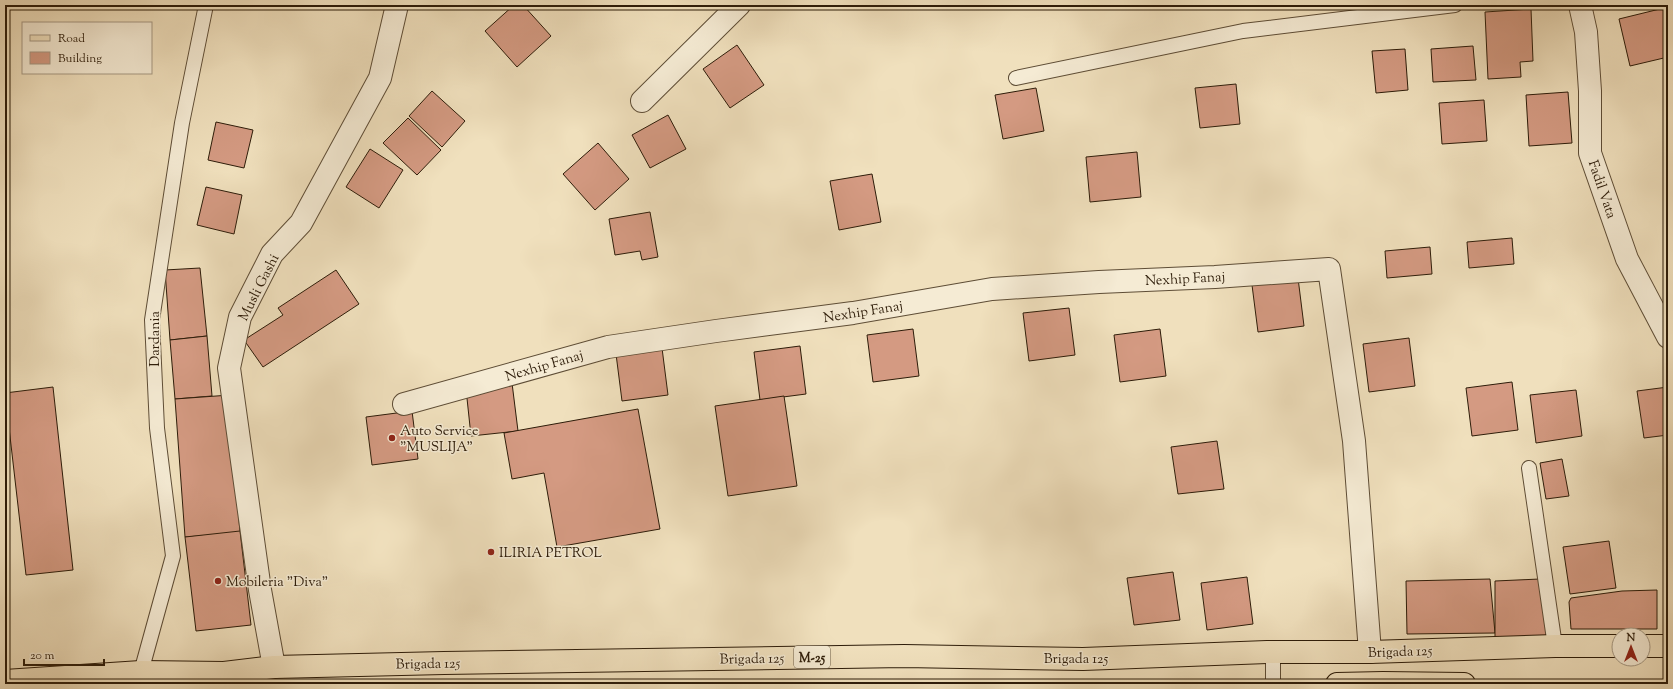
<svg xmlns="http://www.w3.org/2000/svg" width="1673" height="689" viewBox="0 0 1673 689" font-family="'Sorts Mill Goudy',serif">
<rect width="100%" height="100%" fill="#f0e0bd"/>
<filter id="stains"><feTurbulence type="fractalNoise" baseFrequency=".005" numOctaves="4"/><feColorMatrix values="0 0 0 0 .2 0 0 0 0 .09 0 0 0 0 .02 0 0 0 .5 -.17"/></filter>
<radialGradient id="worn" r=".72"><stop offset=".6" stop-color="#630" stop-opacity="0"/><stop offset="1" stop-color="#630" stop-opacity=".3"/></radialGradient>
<g fill="#d49a82" stroke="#2d1c09">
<polygon points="514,5 523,5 551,36 517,67 485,31"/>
<polygon points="1668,7 1668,57 1630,66 1619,19"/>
<polygon points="1531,9 1533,61 1520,62 1521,77 1488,79 1485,12"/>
<polygon points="737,45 764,85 730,108 703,69"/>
<polygon points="1473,46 1476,80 1433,82 1431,49"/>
<polygon points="1405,49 1408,90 1376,93 1372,51"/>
<polygon points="1236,84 1240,124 1200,128 1195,88"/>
<polygon points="1036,88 1044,131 1003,139 995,95"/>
<polygon points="432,91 465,121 442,147 409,116"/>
<polygon points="1568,92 1572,143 1529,146 1526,95"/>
<polygon points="1484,100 1487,141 1442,144 1439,103"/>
<polygon points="668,115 686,149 650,168 632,135"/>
<polygon points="408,118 441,150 417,175 383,143"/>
<polygon points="216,122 253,130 244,168 208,160"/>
<polygon points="598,143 629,179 595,210 563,174"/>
<polygon points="370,149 403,170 379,208 346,187"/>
<polygon points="1137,152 1141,197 1090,202 1086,157"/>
<polygon points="872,174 881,222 839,230 830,181"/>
<polygon points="206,187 242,195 234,234 197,225"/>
<polygon points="650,212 658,257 642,260 640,251 615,255 609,219"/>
<polygon points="1512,238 1514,264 1469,268 1467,242"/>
<polygon points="1430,247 1432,274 1387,278 1385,251"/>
<polygon points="200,268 207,336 170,340 165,270"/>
<polygon points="336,270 359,304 263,367 244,340 283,315 278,308"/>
<polygon points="1298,278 1304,326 1258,332 1252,285"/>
<polygon points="1069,308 1075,355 1029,361 1023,313"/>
<polygon points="913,329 919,376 873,382 867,335"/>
<polygon points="1160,329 1166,376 1120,382 1114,335"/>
<polygon points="207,336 212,396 175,399 170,340"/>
<polygon points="1409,338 1415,386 1369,392 1363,344"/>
<polygon points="800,346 806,394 760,400 754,352"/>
<polygon points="662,348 668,395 622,401 616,354"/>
<polygon points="1512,382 1518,430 1472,436 1466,388"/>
<polygon points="512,383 518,431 471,436 466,389"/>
<polygon points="53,387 73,570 26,575 5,393"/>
<polygon points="1668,387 1668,435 1644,438 1637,391"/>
<polygon points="1576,390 1582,436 1536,443 1530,395"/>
<polygon points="230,395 240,533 185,537 175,399"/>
<polygon points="784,396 797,486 728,496 715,406"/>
<polygon points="638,409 660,529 557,547 544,473 512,479 504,433"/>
<polygon points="412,411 418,459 372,465 366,417"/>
<polygon points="1217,441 1224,489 1178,494 1171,447"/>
<polygon points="1562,459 1569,496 1546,499 1540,463"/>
<polygon points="240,531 251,625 196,631 185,537"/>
<polygon points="1609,541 1616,588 1570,594 1563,547"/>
<polygon points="1173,572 1180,620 1134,625 1127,578"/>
<polygon points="1247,577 1253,624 1207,630 1201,583"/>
<polygon points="1490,579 1495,633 1407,634 1406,581"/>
<polygon points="1540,579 1549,636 1495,637 1495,581"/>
<polygon points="1657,590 1657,629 1571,629 1569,602 1571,598 1622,591"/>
</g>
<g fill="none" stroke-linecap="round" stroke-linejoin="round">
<defs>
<g id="lane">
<polyline points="1016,78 1243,31 1455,5"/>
<polyline points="1529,468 1555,646"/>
<polyline points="141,672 173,556 157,428 152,320 182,123 206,5"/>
<polyline points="1273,684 1273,652"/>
</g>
<g id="street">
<polyline points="1580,5 1586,32 1590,91 1590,153 1627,259 1668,337"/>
<polyline points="642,101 739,5"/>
<polyline points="404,404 608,347 716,331 853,313 992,289 1099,282 1215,277 1329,269 1354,441 1370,652"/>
<polyline points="274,667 260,590 229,368 240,317 272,254 301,223 380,78 397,5"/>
</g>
<g id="primary">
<polyline points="1643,646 1668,646"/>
<polyline points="5,681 141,672 224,673 274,667 444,663 904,656 1083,659 1267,652 1370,652 1555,646 1619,646"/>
<polyline points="1337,684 1383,683 1464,684"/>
</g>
</defs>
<use href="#lane" stroke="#5e4d36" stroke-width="16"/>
<use href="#street" stroke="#5e4d36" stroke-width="24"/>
<use href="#primary" stroke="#2d1c09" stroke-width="24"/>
<use href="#lane" stroke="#f5ebd4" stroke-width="14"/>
<use href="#street" stroke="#f5ebd4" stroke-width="22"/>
<use href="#primary" stroke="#f0e0bd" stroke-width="22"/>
</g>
<g fill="#8f2418" stroke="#f5ebd4" stroke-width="1.5">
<circle cx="392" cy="438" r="4"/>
<circle cx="491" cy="552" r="4"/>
<circle cx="218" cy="581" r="4"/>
</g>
<g text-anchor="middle" stroke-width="3" stroke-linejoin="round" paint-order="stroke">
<rect fill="#f5ebd4" stroke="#695a46" stroke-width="1" x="794" y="646" width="36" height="22" rx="3"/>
<g font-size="13" font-weight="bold" fill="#2d1c09">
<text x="812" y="662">M-25</text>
</g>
<g font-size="14" fill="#2d1c09" stroke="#f5ebd4">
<text transform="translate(1603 189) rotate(71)" y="5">Fadil Vata</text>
<text transform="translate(1185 278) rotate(-3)" y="5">Nexhip Fanaj</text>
<text transform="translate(258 287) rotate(-63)" y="5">Musli Gashi</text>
<text transform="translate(863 311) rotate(-9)" y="5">Nexhip Fanaj</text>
<text transform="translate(154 339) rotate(-90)" y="5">Dardania</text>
<text transform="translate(544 365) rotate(-16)" y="5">Nexhip Fanaj</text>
<text transform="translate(1400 651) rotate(-2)" y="5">Brigada 125</text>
<text transform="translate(752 658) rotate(-1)" y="5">Brigada 125</text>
<text x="1076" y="663">Brigada 125</text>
<text transform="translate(428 663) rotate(-1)" y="5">Brigada 125</text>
</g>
<g font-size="14" fill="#2d1c09" stroke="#f5ebd4" text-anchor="start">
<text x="400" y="435">Auto Service<tspan x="400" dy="16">"MUSLIJA"</tspan></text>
<text x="499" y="557">ILIRIA PETROL</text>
<text x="226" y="586">Mobileria "Diva"</text>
</g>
</g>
<rect width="1673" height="689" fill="none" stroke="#f0e0bd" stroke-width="20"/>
<rect x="6" y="6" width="1661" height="677" fill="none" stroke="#2d1c09" stroke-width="2"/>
<rect x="10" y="10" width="1653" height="669" fill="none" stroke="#2d1c09"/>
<rect x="22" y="22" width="130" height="52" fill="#f5ebd4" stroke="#a59883"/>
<rect x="30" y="35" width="20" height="6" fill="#f0e0bd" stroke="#a59883"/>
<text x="58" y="42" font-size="12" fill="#2d1c09">Road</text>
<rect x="30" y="52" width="20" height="12" fill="#d49a82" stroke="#a59883"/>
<text x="58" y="62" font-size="12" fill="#2d1c09">Building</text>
<g transform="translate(1631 647)"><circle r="19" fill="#f5ebd4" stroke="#a59883"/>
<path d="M0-3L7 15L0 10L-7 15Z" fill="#8f2418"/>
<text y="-6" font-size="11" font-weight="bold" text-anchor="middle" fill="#2d1c09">N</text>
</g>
<path d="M24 659v6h80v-6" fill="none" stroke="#2d1c09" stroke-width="2"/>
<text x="30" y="659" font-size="12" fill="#2d1c09" stroke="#f5ebd4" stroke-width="3" paint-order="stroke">20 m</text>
<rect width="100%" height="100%" filter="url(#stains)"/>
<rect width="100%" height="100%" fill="url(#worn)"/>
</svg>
